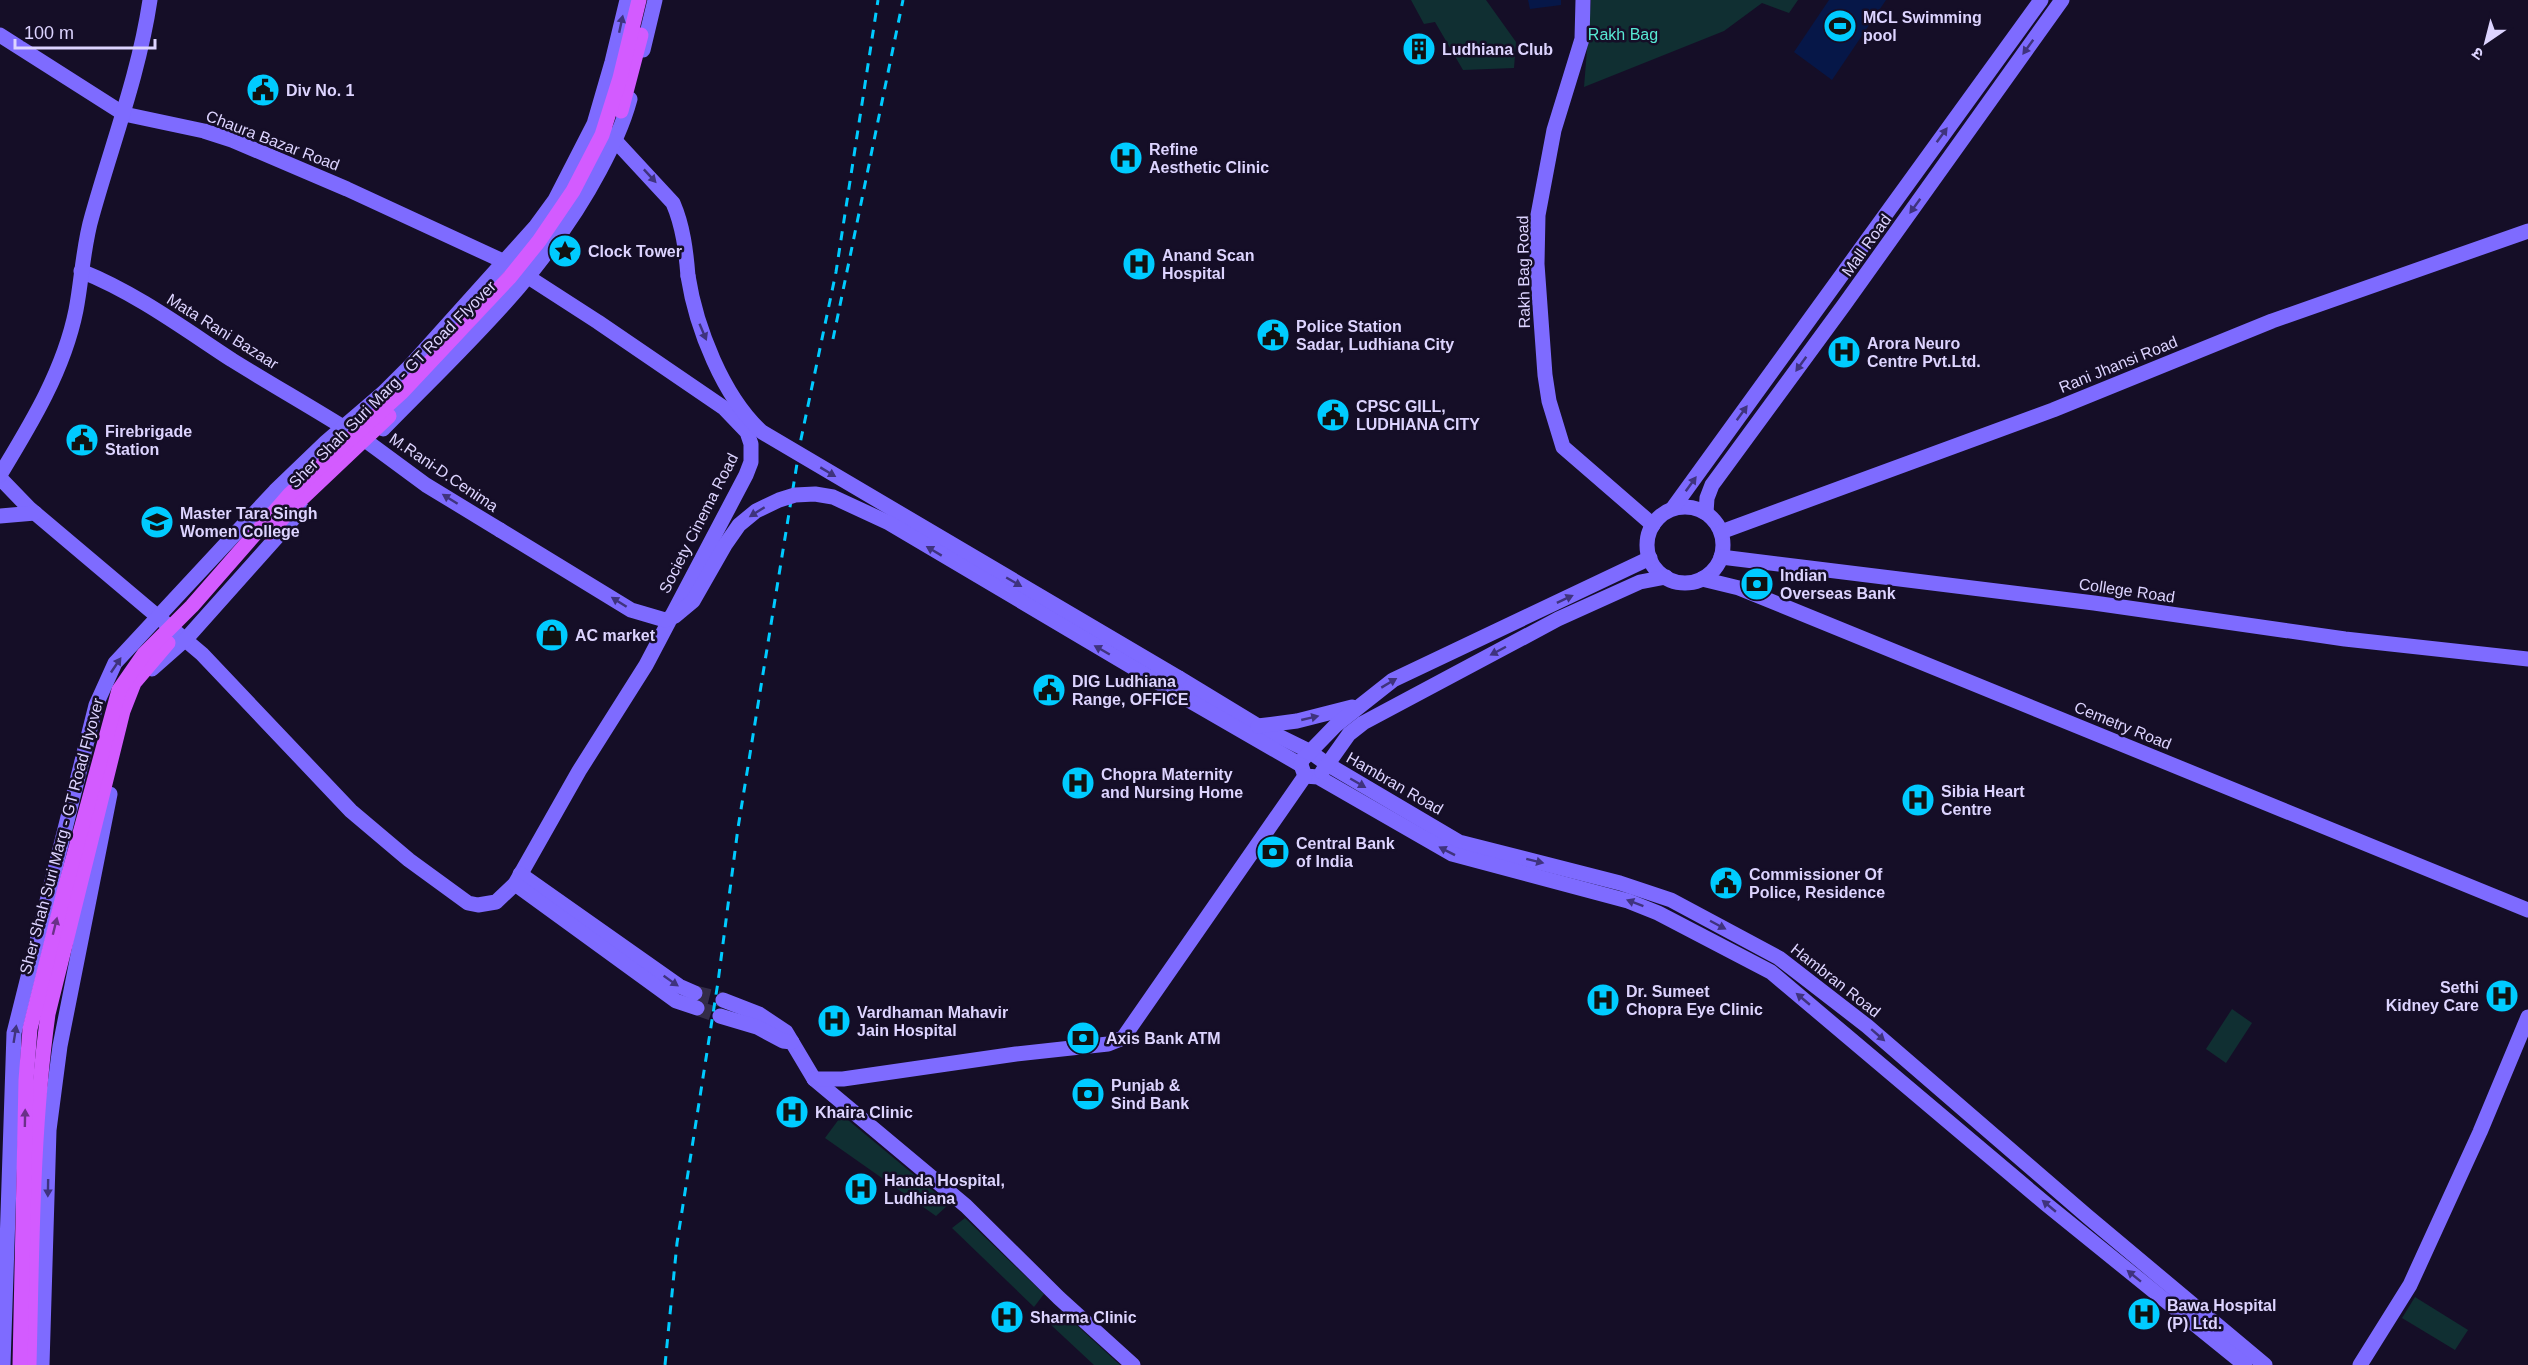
<svg xmlns="http://www.w3.org/2000/svg" width="2528" height="1365" viewBox="0 0 2528 1365" font-family="Helvetica,'Noto Sans Devanagari',sans-serif">
<rect width="100%" height="100%" fill="#150e27"/>
<g fill="#102f32">
<polygon points="1411,0 1486,0 1516,42 1514,68 1463,70 1435,22 1424,24"/>
<polygon points="1591,0 1798,0 1789,13 1762,3 1724,31 1584,87"/>
<polygon points="2232,1009 2252,1023 2226,1063 2206,1049"/>
<polygon points="842,1115 949,1204 936,1216 825,1138"/>
<polygon points="965,1218 1044,1294 1034,1307 952,1228"/>
<polygon points="2415,1297 2468,1330 2455,1350 2402,1318"/>
<polygon points="1061,1311 1120,1365 1094,1365 1050,1324"/>
</g>
<g fill="#061748">
<polygon points="1528,0 1561,0 1561,5 1530,9"/>
<polygon points="1829,0 1886,0 1832,80 1794,52"/>
</g>
<g fill="none" stroke-linecap="round" stroke-linejoin="round">
<g stroke="#332c47" stroke-width="15" stroke-dasharray="15 8" stroke-linecap="butt">
<polyline points="695,993 723,1000"/>
<polyline points="697,1008 720,1016"/>
</g>
<g stroke="#7e6bff" stroke-width="15">
<polyline points="1583,0 1582,39 1554,130 1538,215 1537,264 1545,375 1549,401 1563,447 1653,525"/>
<polyline points="0,35 124,114 204,131 232,140 347,189 505,262 598,322 724,408 747,432 751,444 751,462 746,475 646,665 579,771 515,884 496,902 478,905 468,903 409,860 351,811 202,654 29,508 0,478"/>
<polyline points="643,50 655,0"/>
<path d="M610,135L673,203C683,226 686,251 688,276"/>
<path d="M81,271C136,293 183,328 232,360C269,383 306,404 343,427"/>
<path d="M383,429C464,346 545,274 600,170C612,147 623,125 630,99"/>
<polyline points="369,443 426,485 500,530"/>
<path d="M0,475C31,424 64,370 76,310C82,279 83,246 92,216C112,144 139,74 150,0"/>
<circle cx="1685" cy="545" r="38"/>
<polyline points="1673,508 2041,0"/>
<polyline points="1706,513 1707,498 1712,485 1844,305 2062,0"/>
<polyline points="0,516 35,513"/>
<polyline points="1721,532 2053,410 2272,321 2528,231"/>
<polyline points="1721,557 2094,603 2345,639 2528,659"/>
<polyline points="1702,579 1739,588 2528,910"/>
<polyline points="152,669 186,639 302,509"/>
<polyline points="1179,678 1258,726 1309,751 1327,764 1459,842 1620,883 1671,900 1779,958 1867,1026 2087,1216 2265,1365"/>
<polyline points="1171,690 1301,765"/>
<polyline points="1258,726 1297,721 1352,707"/>
<polyline points="1303,759 1336,725 1393,680 1650,558"/>
<polyline points="1301,765 1305,776 1318,777 1452,854 1628,901 1658,913 1771,972 2046,1204 2245,1365"/>
<polyline points="1322,772 1349,734 1363,723 1558,619 1640,582 1666,577"/>
<polyline points="520,874 679,986 695,993"/>
<polyline points="515,884 676,1001 697,1008"/>
<polyline points="723,1000 759,1014 786,1032 814,1079 966,1206 1059,1298 1133,1365"/>
<polyline points="720,1016 757,1027 783,1041 792,1042"/>
<polyline points="814,1079 843,1079 1016,1054 1108,1044 1123,1038 1305,776"/>
<polyline points="3,1365 14,1033 96,705 115,663 275,491 326,442 383,393 411,365 536,226 555,200 594,124 612,62 627,0"/>
<polyline points="42,1365 49,1130 60,1046 110,794"/>
<polyline points="2360,1365 2410,1285 2480,1132 2528,1017"/>
</g>
<path stroke="#d35bff" stroke-width="15" d="M29,1365C32,1248 32,1130 48,1014L123,711L134,683L168,643"/>
<g stroke="#00cbff" stroke-width="3" stroke-dasharray="9 8" stroke-linecap="butt">
<polyline points="833,339 903,0"/>
<polyline points="665,1365 677,1243 718,982 738,828 801,439 836,272 878,0"/>
</g>
<g stroke="#7e6bff" stroke-width="15">
<path d="M688,276C696,327 723,397 762,432L1179,678"/>
<polyline points="500,530 631,610 665,620 675,616 693,601 725,545 739,525 756,511 779,500 795,495 815,494 833,497 889,523 1171,690"/>
</g>
<g stroke="#d35bff" stroke-width="15">
<polyline points="621,111 641,35"/>
<polyline points="269,533 295,505 389,416"/>
<polyline points="20,1365 26,1080 30,1029 64,892 119,690 144,654 192,606 290,494 401,393 510,277 539,241 573,191 602,135 620,78 639,0"/>
</g>
</g>
<defs><path id="oneway-solid" d="M-6-.8H1V-3.2L6.5 0L1 3.2V.8H-6Z" transform="scale(1.5)"/></defs>
<g fill="#3f337d">
<use href="#oneway-solid" transform="translate(621 24) rotate(-78)"/>
<use href="#oneway-solid" transform="translate(2028 47) rotate(126)"/>
<use href="#oneway-solid" transform="translate(1942 135) rotate(-54)"/>
<use href="#oneway-solid" transform="translate(650 176) rotate(47)"/>
<use href="#oneway-solid" transform="translate(1915 206) rotate(126)"/>
<use href="#oneway-solid" transform="translate(703 332) rotate(67)"/>
<use href="#oneway-solid" transform="translate(1801 364) rotate(126)"/>
<use href="#oneway-solid" transform="translate(1742 413) rotate(-54)"/>
<use href="#oneway-solid" transform="translate(828 472) rotate(31)"/>
<use href="#oneway-solid" transform="translate(1691 484) rotate(-54)"/>
<use href="#oneway-solid" transform="translate(450 499) rotate(-148)"/>
<use href="#oneway-solid" transform="translate(757 512) rotate(148)"/>
<use href="#oneway-solid" transform="translate(934 551) rotate(-149)"/>
<use href="#oneway-solid" transform="translate(1014 582) rotate(30)"/>
<use href="#oneway-solid" transform="translate(1565 599) rotate(-25)"/>
<use href="#oneway-solid" transform="translate(619 602) rotate(-148)"/>
<use href="#oneway-solid" transform="translate(1102 650) rotate(-150)"/>
<use href="#oneway-solid" transform="translate(1498 651) rotate(152)"/>
<use href="#oneway-solid" transform="translate(116 665) rotate(-56)"/>
<use href="#oneway-solid" transform="translate(1389 683) rotate(-31)"/>
<use href="#oneway-solid" transform="translate(1310 718) rotate(-13)"/>
<use href="#oneway-solid" transform="translate(1358 783) rotate(30)"/>
<use href="#oneway-solid" transform="translate(1447 851) rotate(-153)"/>
<use href="#oneway-solid" transform="translate(1535 861) rotate(14)"/>
<use href="#oneway-solid" transform="translate(1635 903) rotate(-159)"/>
<use href="#oneway-solid" transform="translate(1718 925) rotate(28)"/>
<use href="#oneway-solid" transform="translate(671 981) rotate(35)"/>
<use href="#oneway-solid" transform="translate(1803 999) rotate(-140)"/>
<use href="#oneway-solid" transform="translate(15 1034) rotate(-81)"/>
<use href="#oneway-solid" transform="translate(1878 1035) rotate(41)"/>
<use href="#oneway-solid" transform="translate(48 1188) rotate(91)"/>
<use href="#oneway-solid" transform="translate(2049 1206) rotate(-140)"/>
<use href="#oneway-solid" transform="translate(2134 1276) rotate(-141)"/>
</g>
<g fill="#6a3188">
<use href="#oneway-solid" transform="translate(55 926) rotate(-76)"/>
<use href="#oneway-solid" transform="translate(25 1118) rotate(-89)"/>
</g>
<defs>
<symbol id="stadium-disc" viewBox="-11 -11 22 22"><circle r="9.5" fill="#00cbff" stroke="#150e27"/><path d="M0-5a6.5 5 0 1 0 0 10a6.5 5 0 1 0 0-10ZM-3.5-1.8h7v3.6h-7Z" fill="#111"/></symbol>
<symbol id="building-disc" viewBox="-11 -11 22 22"><circle r="9.5" fill="#00cbff" stroke="#150e27"/><path d="M-4-6H4V6H1V3H-1V6H-4ZM-2.5-4.3h1.7v1.8h-1.7ZM.8-4.3h1.7v1.8H.8ZM-2.5-1h1.7V.8h-1.7ZM.8-1h1.7V.8H.8Z" fill="#111"/></symbol>
<symbol id="civic-disc" viewBox="-11 -11 22 22"><circle r="9.5" fill="#00cbff" stroke="#150e27"/><path d="M-.6-6.5H3V-4.5H.6V-3L4-1V1h2V6H-6V1h2V-1L-.6-3ZM-1.2 2.5V6h2.4V2.5Z" fill="#111"/></symbol>
<symbol id="hospital-disc" viewBox="-11 -11 22 22"><circle r="9.5" fill="#00cbff" stroke="#150e27"/><path d="M-5-5h3v3.5h4V-5h3V5h-3V1.5h-4V5h-3Z" fill="#111"/></symbol>
<symbol id="sight-disc" viewBox="-11 -11 22 22"><circle r="9.5" fill="#00cbff" stroke="#150e27"/><path d="M0-6L1.8-2.2L6-1.7L2.9 1.2L3.7 5.4L0 3.3L-3.7 5.4L-2.9 1.2L-6-1.7L-1.8-2.2Z" fill="#111"/></symbol>
<symbol id="university-disc" viewBox="-11 -11 22 22"><circle r="9.5" fill="#00cbff" stroke="#150e27"/><path d="M0-5L7-2L0 1L-7-2ZM-4 1L0 2.5L4 1V4Q0 6-4 4Z" fill="#111"/></symbol>
<symbol id="bank-disc" viewBox="-11 -11 22 22"><circle r="9.5" fill="#00cbff" stroke="#150e27"/><path d="M-6-4H6V4H-6ZM0-2.3a2.3 2.3 0 1 0 0 4.6a2.3 2.3 0 1 0 0-4.6Z" fill="#111"/></symbol>
<symbol id="shop-disc" viewBox="-11 -11 22 22"><circle r="9.5" fill="#00cbff" stroke="#150e27"/><path d="M-5-2.5h2.3a2.7 3.5 0 0 1 5.4 0H5L5.5 6h-11ZM-1.5-2.5h3a1.5 2.3 0 0 0-3 0Z" fill="#111"/></symbol>
</defs>
<g fill-rule="evenodd">
<use href="#stadium-disc" x="1821" y="7" width="38" height="38"/>
<use href="#building-disc" x="1400" y="30" width="38" height="38"/>
<use href="#civic-disc" x="244" y="71" width="38" height="38"/>
<use href="#hospital-disc" x="1107" y="139" width="38" height="38"/>
<use href="#sight-disc" x="546" y="232" width="38" height="38"/>
<use href="#hospital-disc" x="1120" y="245" width="38" height="38"/>
<use href="#civic-disc" x="1254" y="316" width="38" height="38"/>
<use href="#hospital-disc" x="1825" y="333" width="38" height="38"/>
<use href="#civic-disc" x="1314" y="396" width="38" height="38"/>
<use href="#civic-disc" x="63" y="421" width="38" height="38"/>
<use href="#university-disc" x="138" y="503" width="38" height="38"/>
<use href="#bank-disc" x="1738" y="565" width="38" height="38"/>
<use href="#shop-disc" x="533" y="616" width="38" height="38"/>
<use href="#civic-disc" x="1030" y="671" width="38" height="38"/>
<use href="#hospital-disc" x="1059" y="764" width="38" height="38"/>
<use href="#hospital-disc" x="1899" y="781" width="38" height="38"/>
<use href="#bank-disc" x="1254" y="833" width="38" height="38"/>
<use href="#civic-disc" x="1707" y="864" width="38" height="38"/>
<use href="#hospital-disc" x="2483" y="977" width="38" height="38"/>
<use href="#hospital-disc" x="1584" y="981" width="38" height="38"/>
<use href="#hospital-disc" x="815" y="1002" width="38" height="38"/>
<use href="#bank-disc" x="1064" y="1019" width="38" height="38"/>
<use href="#bank-disc" x="1069" y="1075" width="38" height="38"/>
<use href="#hospital-disc" x="773" y="1093" width="38" height="38"/>
<use href="#hospital-disc" x="842" y="1170" width="38" height="38"/>
<use href="#hospital-disc" x="2125" y="1295" width="38" height="38"/>
<use href="#hospital-disc" x="988" y="1298" width="38" height="38"/>
</g>
<g text-anchor="middle" stroke-width="5" stroke-linejoin="round" paint-order="stroke">
<g font-size="16" font-weight="bold" fill="#ddd4ff" stroke="#150e27" text-anchor="start">
<text x="1863" y="23">MCL Swimming<tspan x="1863" dy="18">pool</tspan></text>
<text x="1442" y="55">Ludhiana Club</text>
<text x="286" y="96">Div No. 1</text>
<text x="1149" y="155">Refine<tspan x="1149" dy="18">Aesthetic Clinic</tspan></text>
<text x="588" y="257">Clock Tower</text>
<text x="1162" y="261">Anand Scan<tspan x="1162" dy="18">Hospital</tspan></text>
<text x="1296" y="332">Police Station<tspan x="1296" dy="18">Sadar, Ludhiana City</tspan></text>
<text x="1867" y="349">Arora Neuro<tspan x="1867" dy="18">Centre Pvt.Ltd.</tspan></text>
<text x="1356" y="412">CPSC GILL,<tspan x="1356" dy="18">LUDHIANA CITY</tspan></text>
<text x="105" y="437">Firebrigade<tspan x="105" dy="18">Station</tspan></text>
<text x="180" y="519">Master Tara Singh<tspan x="180" dy="18">Women College</tspan></text>
<text x="1780" y="581">Indian<tspan x="1780" dy="18">Overseas Bank</tspan></text>
<text x="575" y="641">AC market</text>
<text x="1072" y="687">DIG Ludhiana<tspan x="1072" dy="18">Range, OFFICE</tspan></text>
<text x="1101" y="780">Chopra Maternity<tspan x="1101" dy="18">and Nursing Home</tspan></text>
<text x="1941" y="797">Sibia Heart<tspan x="1941" dy="18">Centre</tspan></text>
<text x="1296" y="849">Central Bank<tspan x="1296" dy="18">of India</tspan></text>
<text x="1749" y="880">Commissioner Of<tspan x="1749" dy="18">Police, Residence</tspan></text>
<text x="2479" y="993" text-anchor="end">Sethi<tspan x="2479" dy="18">Kidney Care</tspan></text>
<text x="1626" y="997">Dr. Sumeet<tspan x="1626" dy="18">Chopra Eye Clinic</tspan></text>
<text x="857" y="1018">Vardhaman Mahavir<tspan x="857" dy="18">Jain Hospital</tspan></text>
<text x="1106" y="1044">Axis Bank ATM</text>
<text x="1111" y="1091">Punjab &amp;<tspan x="1111" dy="18">Sind Bank</tspan></text>
<text x="815" y="1118">Khaira Clinic</text>
<text x="884" y="1186">Handa Hospital,<tspan x="884" dy="18">Ludhiana</tspan></text>
<text x="2167" y="1311">Bawa Hospital<tspan x="2167" dy="18">(P) Ltd.</tspan></text>
<text x="1030" y="1323">Sharma Clinic</text>
</g>
<g font-size="16" fill="#57e8d3" stroke="#150e27">
<text x="1623" y="40">Rakh Bag</text>
</g>
<g font-size="16" fill="#ddd4ff" stroke="#150e27">
<text transform="translate(273 140) rotate(21)" y="6">Chaura Bazar Road</text>
<text transform="translate(1866 245) rotate(-54)" y="6">Mall Road</text>
<text transform="translate(1523 272) rotate(-91)" y="6">Rakh Bag Road</text>
<text transform="translate(223 331) rotate(32)" y="6">Mata Rani Bazaar</text>
<text transform="translate(2118 364) rotate(-22)" y="6">Rani Jhansi Road</text>
<text transform="translate(392 384) rotate(-45)" y="6">Sher Shah Suri Marg - GT Road Flyover</text>
<text transform="translate(444 472) rotate(34)" y="6">M.Rani-D.Cenima</text>
<text transform="translate(698 523) rotate(-63)" y="6">Society Cinema Road</text>
<text transform="translate(2127 590) rotate(8)" y="6">College Road</text>
<text transform="translate(2123 725) rotate(22)" y="6">Cemetry Road</text>
<text transform="translate(1395 783) rotate(30)" y="6">Hambran Road</text>
<text transform="translate(61 836) rotate(-75)" y="6">Sher Shah Suri Marg - GT Road Flyover</text>
<text transform="translate(1836 980) rotate(38)" y="6">Hambran Road</text>
</g>
</g>
<g transform="translate(2486 42) rotate(215)" stroke="#150e27" stroke-width="4.5" paint-order="stroke">
<path d="M0-4.5L10 22L0 15L-10 22Z" fill="#ddd4ff"/>
<text y="-9" font-size="16" font-weight="bold" text-anchor="middle" fill="#ddd4ff">उ</text>
</g>
<path d="M15 39v9h140v-9" fill="none" stroke="#ddd4ff" stroke-width="3"/>
<text x="24" y="39" font-size="18" fill="#ddd4ff" stroke="#150e27" stroke-width="4.5" paint-order="stroke">100 m</text>
</svg>
